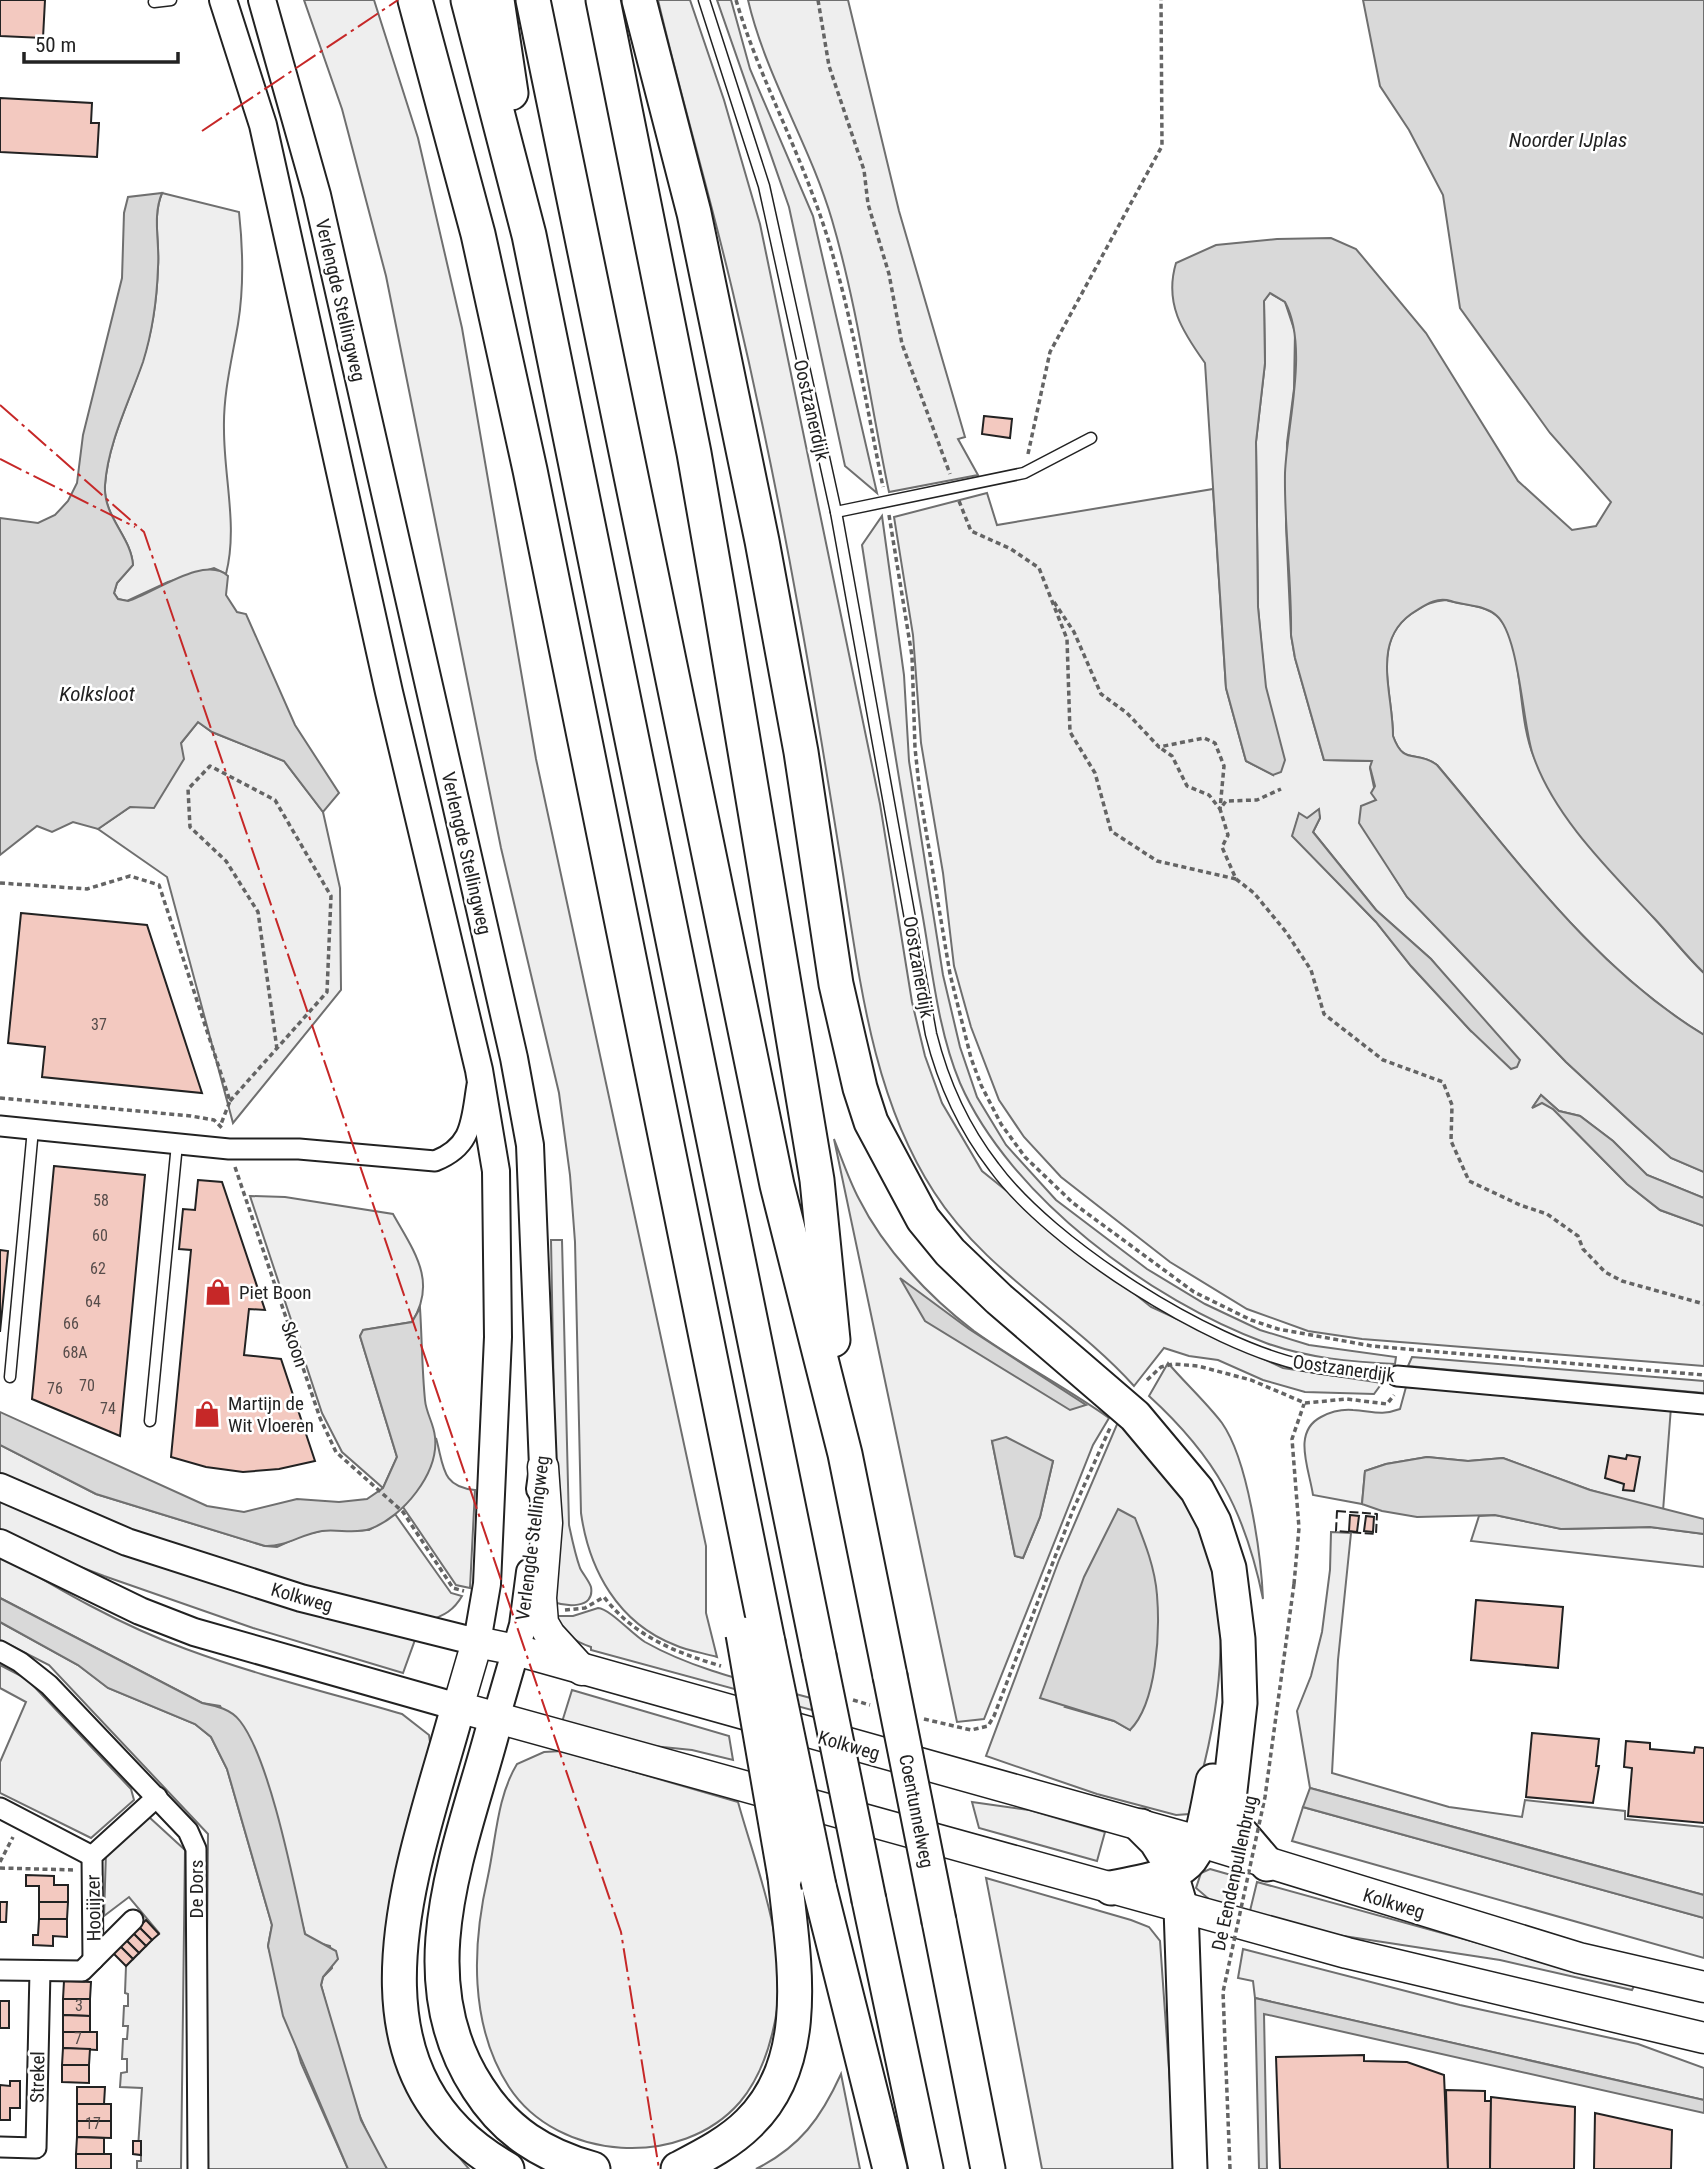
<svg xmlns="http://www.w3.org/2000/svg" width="1704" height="2169" viewBox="0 0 1704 2169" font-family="'Roboto Condensed',sans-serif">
<rect width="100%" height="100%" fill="#fff"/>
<g fill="#eee" stroke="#6f6f6f" stroke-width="2" fill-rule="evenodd">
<path d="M304,0H374L418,138L462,328L536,759L706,1546V1613L717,1657C704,1653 688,1651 675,1645C618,1623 589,1570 581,1513L575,1242L570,1175L559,1093L501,848L386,276L342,109Z"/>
<path d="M658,0H690L724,100L760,224L880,804L912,1002L925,1056L942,1103L982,1171L1151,1307L1283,1368L1382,1383L1374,1394L1305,1392L1263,1380L1218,1360L1189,1356L1164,1348L1134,1386C1072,1317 985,1272 934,1192C873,1098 860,982 843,874C829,787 815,699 799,612C780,506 758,399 733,293C710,195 681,98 658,0Z"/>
<polygon points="717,0 731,0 750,69 813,216 877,493 845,466 789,207"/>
<path d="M748,0H848L899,211L965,437L958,439L978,475L889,492C870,402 858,309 832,220C810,145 766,77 748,0Z"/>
<path d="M162,193L239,212C243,249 244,287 238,324C232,359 223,394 224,430C224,478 238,527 226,574L214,568L168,582L127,601L118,599L114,593L117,583L133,565C131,536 103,517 105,485C108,443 129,402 142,363C152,333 157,298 158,267C160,242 152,217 162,193Z"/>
<path d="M1270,293L1285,302L1295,332L1294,389L1287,443L1286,525L1291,635L1295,658L1324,760L1373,761L1370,768L1392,873L1407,897L1566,1062L1633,1124L1671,1158L1704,1172V1198L1647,1175L1613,1141L1580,1116L1559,1111L1541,1095L1533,1107L1542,1102L1553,1109L1627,1184L1660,1210L1704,1226V1366L1362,1339L1308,1331L1247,1309L1170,1262L1061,1177L1024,1137L999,1100L971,1027L954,966L943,873L921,743L913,635L894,517L987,493L997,525L1213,489L1226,688L1246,761L1273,775L1258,607L1256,442L1265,363L1264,301ZM1318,810L1320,818L1313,832L1376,910L1431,959L1465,1001L1470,1030L1411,966L1376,922L1293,836L1299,814L1307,819Z"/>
<path d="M882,516L904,675L909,761L943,975L960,1047L977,1097L1006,1145L1056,1200L1147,1269L1205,1304L1260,1330L1309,1345L1396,1357L1395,1364C1352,1362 1307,1358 1266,1343C1151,1301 1010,1197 960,1083C938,1031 932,968 922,912C900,790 881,668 862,545Z"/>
<path d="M1446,600C1465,606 1491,604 1503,623C1524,654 1517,718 1534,757C1561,820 1608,868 1654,918C1671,936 1686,956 1704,973V1035C1594,968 1519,862 1437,765C1416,749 1404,767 1393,736C1393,692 1369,638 1416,611C1426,604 1433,601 1446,600Z"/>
<polygon points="198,722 212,732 284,761 323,812 340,888 341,990 233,1123 167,877 98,829 130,807"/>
<path d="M834,1139C842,1159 849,1180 859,1199C884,1249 929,1297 974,1331C1017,1362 1065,1387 1109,1418L1093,1445L984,1719L957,1722ZM992,1441L1053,1461L1040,1517L1023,1558L1015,1556Z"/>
<path d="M250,1196L285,1197L393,1214C413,1250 438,1281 412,1322L364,1330L360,1336L397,1457L383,1488L342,1452L322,1413Z"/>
<path d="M551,1240H562L569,1525C572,1539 575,1554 580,1568C583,1574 589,1581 591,1587C595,1610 565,1606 553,1602L555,1462Z"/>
<polygon points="1412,1357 1704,1381 1704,1393 1408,1366"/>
<path d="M1168,1363C1185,1383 1206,1402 1222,1423C1248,1460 1261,1554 1263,1599C1245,1511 1216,1457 1149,1396Z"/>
<path d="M1406,1387L1671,1407L1663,1511L1590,1490L1503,1458L1468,1461L1427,1457L1386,1464L1365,1471L1362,1504L1313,1495C1309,1468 1292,1432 1321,1417C1332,1411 1341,1409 1353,1410C1372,1411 1381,1416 1400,1409Z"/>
<path d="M1118,1422C1138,1444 1161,1465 1179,1489C1244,1576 1221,1718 1190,1814L1176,1815L1097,1794L986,1756L1059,1560ZM1157,1594L1130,1730L1114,1721L1065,1707Z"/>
<path d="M436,1438C444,1466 441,1487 475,1490L470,1588L456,1585L403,1507C421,1486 430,1464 436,1438Z"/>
<path d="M0,1445L96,1494L265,1546L277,1547L303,1535L325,1530H369L395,1514L451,1593L462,1596C454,1610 444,1616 429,1620L172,1550L0,1480Z"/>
<polygon points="0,1496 416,1637 403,1673 253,1628 104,1576 36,1550 0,1531"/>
<polygon points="1495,1515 1562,1529 1650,1527 1704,1534 1704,1567 1471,1541 1479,1516"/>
<polygon points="1331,1532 1351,1533 1338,1660 1332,1773 1449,1807 1522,1817 1525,1800 1625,1811 1625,1819 1704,1827 1704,1895 1310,1788 1297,1711 1311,1676 1322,1632 1330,1570"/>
<path d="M0,1554C60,1590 120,1625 186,1649C256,1675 330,1693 402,1714L429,1735L432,1755L400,1896L433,2126L469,2169H387C351,2114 338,2047 321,1985L323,1977L332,1968L330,1946L315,1942L305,1934L265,1779L220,1706L202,1703L0,1598Z"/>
<path d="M598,1608C610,1609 632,1634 645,1642C698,1672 760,1684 818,1700L819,1712L591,1650V1647C576,1642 561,1633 556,1616H573Z"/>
<polygon points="0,1622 78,1665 108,1688 195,1724 211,1737 227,1769 272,1925 268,1946 301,2063 348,2169 205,2169 208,1834 49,1665 0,1640"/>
<polygon points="0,1665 27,1679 131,1789 134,1800 91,1838 0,1793 0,1762 26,1702 0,1688"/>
<polygon points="572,1690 729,1736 733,1760 692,1750 633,1744 562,1722"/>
<path d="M562,1751L738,1802C756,1867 787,1941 777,2010C772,2041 761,2077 740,2102C682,2169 558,2162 509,2087C469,2025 472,1945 488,1876C496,1839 497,1797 517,1764L544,1752Z"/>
<polygon points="972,1802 1029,1810 1105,1832 1097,1861 979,1828"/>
<polygon points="1303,1807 1704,1918 1704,1958 1292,1841"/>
<polygon points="149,1817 185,1850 181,2169 137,2169 137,2161 141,2161 141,2148 138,2148 142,2088 120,2087 121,2073 127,2072 127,2059 122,2059 123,2039 127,2039 128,2026 123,2026 124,2006 128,2006 128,1994 125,1993 126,1966 159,1933 129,1897 104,1916 106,1852"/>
<polygon points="1210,1869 1238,1877 1231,1908 1210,1900 1196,1888 1201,1873"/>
<polygon points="986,1878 1131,1920 1149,1927 1160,1941 1176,2169 1042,2169"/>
<polygon points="1257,1882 1634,1986 1632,1990 1500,1960 1324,1933 1249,1915"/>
<polygon points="1243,1949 1460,2005 1638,2044 1704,2068 1704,2100 1255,1998 1253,1981 1238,1978"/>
<path d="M841,2074L860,2169H756C800,2147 821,2118 841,2074Z"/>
</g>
<g fill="#d9d9d9" stroke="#6f6f6f" stroke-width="2">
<path d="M1363,0H1704V973C1686,956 1671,936 1654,918C1610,871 1552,815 1532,752C1522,719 1519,634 1496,615C1485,605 1465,606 1451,601C1438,597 1428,603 1417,610C1369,638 1393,691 1393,736C1404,767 1416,749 1437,765C1519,862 1594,968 1704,1035V1172L1671,1158L1633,1124L1566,1062L1407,897L1359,823L1361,806L1376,800L1371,793L1375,786L1370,767L1372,761L1324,760L1295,658L1291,635C1292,581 1284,527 1285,473C1287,423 1309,347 1285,302L1270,293L1264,301L1265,363L1256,442L1258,607L1266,687L1285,760L1281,772L1273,775L1246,761L1226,688L1205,363C1182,331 1164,303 1176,263L1216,245L1277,239L1331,238L1356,249L1426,333L1518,481L1572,530L1596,526L1611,502L1550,433L1460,308L1443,195L1409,130L1380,86Z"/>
<path d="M162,193C152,217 160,242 158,267C157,298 152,333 143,362C129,402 108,443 105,485C103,517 131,536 133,565L117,583L114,593L118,599L128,601C153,594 205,554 228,576L226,595L237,612L246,614L295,725L339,793L323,812L284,761L212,732L198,722L181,743L184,759L154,808L130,807L98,829L73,822L52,832L37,826L0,855V518L38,523L55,515L68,501L77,483L83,435L122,278L124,213L128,197Z"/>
<polygon points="1319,809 1320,818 1313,832 1376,910 1431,959 1520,1060 1517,1067 1511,1069 1470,1030 1411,966 1376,922 1292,836 1299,813 1307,818"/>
<polygon points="1541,1095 1559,1111 1580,1116 1613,1141 1647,1175 1704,1198 1704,1226 1660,1210 1627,1184 1553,1109 1542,1103 1532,1108"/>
<polygon points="900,1278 969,1329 1086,1405 1070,1410 925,1321"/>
<path d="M420,1308C422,1339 422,1370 425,1400C426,1413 434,1424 435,1437C439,1473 403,1517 370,1529C356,1534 337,1529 322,1531C302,1534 285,1547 265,1546L96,1494L0,1445V1412L207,1506L244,1512L297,1499L339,1502L367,1499L383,1488L397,1457L360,1336L363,1330L412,1322Z"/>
<polygon points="1006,1437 1053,1461 1040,1517 1023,1558 1015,1556 992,1441"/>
<polygon points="1427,1457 1468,1461 1503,1458 1590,1490 1704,1519 1704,1534 1650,1527 1561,1529 1495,1515 1417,1517 1382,1511 1362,1504 1365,1471 1386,1464"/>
<path d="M1118,1509L1135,1518C1145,1543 1155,1568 1157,1595C1160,1632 1157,1703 1130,1730L1114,1721L1040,1698L1084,1577Z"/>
<path d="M0,1598L202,1703C216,1706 231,1709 240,1721C270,1759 294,1884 305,1934L336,1951L338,1959L323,1977L321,1985L361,2120L387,2169H348L283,2016L268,1946L272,1925L227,1769L211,1737L195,1724L108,1688L78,1665L0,1622Z"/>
<polygon points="1310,1788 1704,1895 1704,1918 1303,1807"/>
<polygon points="1255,1998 1704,2100 1704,2113 1264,2014 1267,2169 1259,2169"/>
</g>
<g fill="#f3c9c0" stroke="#222" stroke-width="2">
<polygon points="0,0 45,0 43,38 0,36"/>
<polygon points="0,98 92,103 91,123 99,123 97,157 0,152"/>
<polygon points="984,416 1012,419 1010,438 982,434"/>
<polygon points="21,913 147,925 202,1093 42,1077 45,1047 8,1043"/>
<polygon points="54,1166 145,1175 120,1436 32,1399"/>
<polygon points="198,1180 222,1182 265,1310 249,1309 244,1355 281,1359 315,1461 279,1469 243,1472 206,1467 171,1457 191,1250 179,1249 183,1209 195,1210"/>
<polygon points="0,1250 8,1251 0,1332"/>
<polygon points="1627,1455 1640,1457 1634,1491 1623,1490 1624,1484 1605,1478 1609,1456 1626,1459"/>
<polygon points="1350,1515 1359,1516 1357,1532 1349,1531"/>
<polygon points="1366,1516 1374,1517 1373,1532 1364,1531"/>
<polygon points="1476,1600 1563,1607 1558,1668 1471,1660"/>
<polygon points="1532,1733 1599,1739 1596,1766 1599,1766 1593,1803 1526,1797"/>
<polygon points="1626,1741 1650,1743 1650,1749 1694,1753 1695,1747 1704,1748 1704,1823 1628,1816 1632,1768 1624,1767"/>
<polygon points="26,1875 54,1876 54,1885 68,1885 68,1902 39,1902 39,1886 26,1886"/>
<polygon points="0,1902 7,1902 6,1922 0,1922"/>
<polygon points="39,1902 68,1902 67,1919 39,1919"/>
<polygon points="39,1919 67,1919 67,1937 53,1936 53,1946 33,1945 33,1935 38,1935"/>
<polygon points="146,1920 159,1934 152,1940 139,1927"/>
<polygon points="139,1927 152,1940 146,1946 133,1933"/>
<polygon points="133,1933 146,1946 139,1953 126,1940"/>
<polygon points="126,1940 139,1953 133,1959 120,1946"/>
<polygon points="120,1946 133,1959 126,1966 113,1953"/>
<polygon points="64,1981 91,1982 90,1999 63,1999"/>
<polygon points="63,1999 90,1999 90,2016 63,2015"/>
<rect x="0" y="2001" width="9" height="27"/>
<polygon points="63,2015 90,2016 90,2032 63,2032"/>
<polygon points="63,2032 97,2032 97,2050 63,2048"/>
<polygon points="63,2048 90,2049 89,2065 62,2065"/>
<polygon points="1364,2055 1364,2061 1407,2062 1444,2075 1448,2169 1280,2169 1276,2057"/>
<polygon points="62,2065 89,2065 89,2083 62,2082"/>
<polygon points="10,2081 20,2081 20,2108 10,2108 10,2120 0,2120 0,2085 10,2086"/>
<polygon points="77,2087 105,2087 104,2104 77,2104"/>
<polygon points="1446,2090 1485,2091 1485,2101 1491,2101 1490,2169 1448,2169"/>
<polygon points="1491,2097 1575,2107 1574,2169 1490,2169"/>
<rect x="77" y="2104" width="34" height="17"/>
<polygon points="1595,2113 1672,2130 1671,2169 1594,2169"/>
<polygon points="77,2121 111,2121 111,2138 77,2137"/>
<polygon points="77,2137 104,2138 104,2154 76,2154"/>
<polygon points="133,2141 141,2141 141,2155 133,2154"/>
<rect x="76" y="2154" width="35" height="15"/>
</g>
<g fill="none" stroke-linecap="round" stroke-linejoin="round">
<defs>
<g id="lane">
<path d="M704,0L764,186L836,512L931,1034C943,1082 963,1127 994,1167C1051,1245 1208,1344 1302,1365C1333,1372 1366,1373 1397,1376"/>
<polyline points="154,2 171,0"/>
<polyline points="836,512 1024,473 1091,438"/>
<polyline points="10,1377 33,1129"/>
<polyline points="150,1421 177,1144"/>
</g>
<g id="street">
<path d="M0,1126L229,1149H299L435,1161C473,1146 471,1121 477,1085"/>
<polyline points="1397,1376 1704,1404"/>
<polyline points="0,1651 20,1662 49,1685 188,1831 196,1849 198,2169"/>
<polyline points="0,1808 92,1856"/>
<polyline points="93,1960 92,1856 157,1797"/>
<polyline points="0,1970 82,1971 133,1920"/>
<polyline points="0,2147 36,2148 40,1971"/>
</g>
<g id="secondary">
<polyline points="262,0 317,195 514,1058 530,1145 543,1467 540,1489"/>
<polyline points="0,1487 127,1542 301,1598 477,1642 487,1584 498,1337 496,1171 479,1070 389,692 263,125 223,0"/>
<polyline points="0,1543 140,1611 194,1632 458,1707"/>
<polyline points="496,1718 523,1625 530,1572"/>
</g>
<g id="primary">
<polyline points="543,1467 547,1523 541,1598 543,1623 550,1635 582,1670"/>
<polyline points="1704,1987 1579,1958 1201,1842 516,1650 477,1642 458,1707 1347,1953 1704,2038"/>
</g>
<g id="highway">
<polyline points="415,0 478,234 530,470 768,1642"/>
<polyline points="468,0 529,235 819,1656"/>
<polyline points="497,0 511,93"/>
<polyline points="533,0 777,1185 845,1454 890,1676"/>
<polyline points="603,0 694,453 720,602 817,1180 833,1340"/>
<polyline points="639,0 694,213 762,541 801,752 836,984 860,1088 871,1122 923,1219 950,1252 999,1299 1135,1416 1197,1490 1214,1522 1229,1568 1238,1639 1240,1703 1227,1817 1267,1864"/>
<path d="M458,1707C417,1859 328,2068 507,2169"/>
<path d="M496,1718C465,1840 402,1972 478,2088C506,2132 543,2155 593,2169"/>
<polyline points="1141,1826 1156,1841 1166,1857 1181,1908 1190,2169"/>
<polyline points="819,1886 890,2169"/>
<path d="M1111,1888C1201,1871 1196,1867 1213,1781"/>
<polyline points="869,1900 926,2169"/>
<polyline points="939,1921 988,2169"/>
<path d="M678,2169C703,2156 729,2143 749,2123C814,2060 793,1956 785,1877"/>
</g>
</defs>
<use href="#lane" stroke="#222" stroke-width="13"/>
<use href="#street" stroke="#222" stroke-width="23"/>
<use href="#secondary" stroke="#222" stroke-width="30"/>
<use href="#primary" stroke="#222" stroke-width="33"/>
<use href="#highway" stroke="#222" stroke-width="37"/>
<g stroke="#646464" stroke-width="3.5" stroke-dasharray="5 3.5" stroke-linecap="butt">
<path d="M736,0C756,67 788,128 812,193C848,286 863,389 883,487"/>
<polyline points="818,0 829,66 864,170 868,204 889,274 902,344 950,474"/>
<polyline points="1028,454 1050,352 1162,146 1161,0"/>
<polyline points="959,501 971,531 1011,549 1039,568 1067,639 1070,732 1095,773 1111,831 1157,861 1236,879 1222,847 1228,835 1220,809 1226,801 1257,800 1281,789"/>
<polyline points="889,515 912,656 915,748 920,795 950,974 971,1058 981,1085 1001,1124 1025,1157 1073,1203 1194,1292 1251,1320 1278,1329 1372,1346 1704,1375"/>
<polyline points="1054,602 1074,632 1101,694 1127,713 1159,747 1204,738 1215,743 1224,766 1220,809 1209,795 1187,786 1172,756 1159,747"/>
<polyline points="1236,879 1254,893 1286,932 1311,970 1324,1014 1383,1060 1443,1082 1452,1105 1451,1141 1469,1181 1520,1205 1547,1214 1578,1236 1583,1249 1605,1272 1622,1281 1704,1304"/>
<polyline points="0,883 87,889 130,876 159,885 230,1101 221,1124"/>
<polyline points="0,1098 191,1116 214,1120 223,1129"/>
<polyline points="230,1101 327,992 331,896 275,800 210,766 188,789 190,827 226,861 258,912 277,1049"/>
<polyline points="235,1167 320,1418 336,1452 403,1512 453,1588 464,1591"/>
<polyline points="1147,1380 1161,1367 1173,1364 1198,1366 1251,1380 1305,1403 1347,1399 1387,1404 1394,1395"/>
<polyline points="1294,1584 1299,1528 1292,1439 1304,1404"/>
<path d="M565,1610L585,1608L604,1597C634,1636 674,1652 721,1666"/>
<polyline points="853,1700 870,1705"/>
<polyline points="924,1719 971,1730 988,1726 994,1716 1073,1510 1110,1428"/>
<polyline points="0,1862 13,1837"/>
<polyline points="0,1868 75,1870"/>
</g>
<use href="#lane" stroke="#fff" stroke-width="10"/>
<use href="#street" stroke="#fff" stroke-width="19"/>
<use href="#secondary" stroke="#fff" stroke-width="26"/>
<use href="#primary" stroke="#fff" stroke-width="30"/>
<use href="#highway" stroke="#fff" stroke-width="33"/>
<defs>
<g id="highway-bridge">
<polyline points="743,1634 785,1877"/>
<polyline points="768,1642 819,1886"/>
<polyline points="819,1656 869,1900"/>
<polyline points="890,1676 939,1921"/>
</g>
</defs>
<use href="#highway-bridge" stroke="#222" stroke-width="37" stroke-linecap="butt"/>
<polyline stroke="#646464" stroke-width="3.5" stroke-dasharray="5 3.5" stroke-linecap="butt" points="1230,2169 1223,1992 1265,1797 1294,1584"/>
<use href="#highway-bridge" stroke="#fff" stroke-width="33"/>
<polygon stroke="#222" stroke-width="2" stroke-dasharray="9 3.5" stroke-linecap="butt" points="1337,1511 1377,1514 1376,1534 1336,1531"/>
<g stroke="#c62828" stroke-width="2" stroke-dasharray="24 5 3.5 5" stroke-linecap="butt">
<polyline points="202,131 398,0"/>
<polyline points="0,405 144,532 621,1932 659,2169"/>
<polyline points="0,459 135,527"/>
</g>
</g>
<defs>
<symbol id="shop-bare" viewBox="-9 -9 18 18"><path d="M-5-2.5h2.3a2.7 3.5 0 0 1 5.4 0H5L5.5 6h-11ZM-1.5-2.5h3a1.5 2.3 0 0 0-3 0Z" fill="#c62828" stroke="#fff" stroke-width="2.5" paint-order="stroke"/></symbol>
</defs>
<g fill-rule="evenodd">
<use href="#shop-bare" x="199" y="1273" width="38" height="38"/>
<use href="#shop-bare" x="188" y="1395" width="38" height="38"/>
</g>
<g text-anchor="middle" stroke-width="5" stroke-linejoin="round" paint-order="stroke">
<g font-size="16" fill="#564c4a">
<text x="99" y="1030">37</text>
<text x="101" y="1206">58</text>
<text x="100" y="1241">60</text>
<text x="98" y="1274">62</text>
<text x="93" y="1307">64</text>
<text x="71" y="1329">66</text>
<text x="75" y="1358">68A</text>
<text x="87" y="1391">70</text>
<text x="55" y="1394">76</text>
<text x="108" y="1414">74</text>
<text x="79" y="2011">3</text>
<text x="78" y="2044">7</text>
<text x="93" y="2129">17</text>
</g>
<g font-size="19" fill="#222" stroke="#fff">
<text transform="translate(341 300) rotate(77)" y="7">Verlengde Stellingweg</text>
<text transform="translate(812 410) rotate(77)" y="7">Oostzanerdijk</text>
<text transform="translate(467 853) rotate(77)" y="7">Verlengde Stellingweg</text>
<text transform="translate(919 967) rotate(80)" y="7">Oostzanerdijk</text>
<text transform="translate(295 1344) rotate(71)" y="7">Skoon</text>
<text transform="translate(1344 1368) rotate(8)" y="7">Oostzanerdijk</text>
<text transform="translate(532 1538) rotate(-83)" y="7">Verlengde Stellingweg</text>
<text transform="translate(302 1597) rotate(16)" y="7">Kolkweg</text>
<text transform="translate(849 1745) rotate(16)" y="7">Kolkweg</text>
<text transform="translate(917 1811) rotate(79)" y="7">Coentunnelweg</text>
<text transform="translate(1234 1873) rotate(-78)" y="7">De Eendenpullenbrug</text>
<text transform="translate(196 1889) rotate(-90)" y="7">De Dors</text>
<text transform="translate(1394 1903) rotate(17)" y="7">Kolkweg</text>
<text transform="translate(93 1908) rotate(-91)" y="7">Hooiijzer</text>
<text transform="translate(37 2077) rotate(-89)" y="7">Strekel</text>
</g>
<g font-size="19" fill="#222" stroke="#fff" text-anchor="start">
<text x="239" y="1299">Piet Boon</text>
<text x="228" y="1410">Martijn de<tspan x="228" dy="22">Wit Vloeren</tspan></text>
</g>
<g font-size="21" font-style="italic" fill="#222" stroke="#fff">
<text x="1568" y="147">Noorder IJplas</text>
<text x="97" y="701">Kolksloot</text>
</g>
</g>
<path d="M24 52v10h154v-10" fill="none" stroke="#222222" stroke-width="3.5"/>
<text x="35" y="52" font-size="21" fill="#222222" stroke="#ffffff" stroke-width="5" paint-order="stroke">50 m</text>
</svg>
